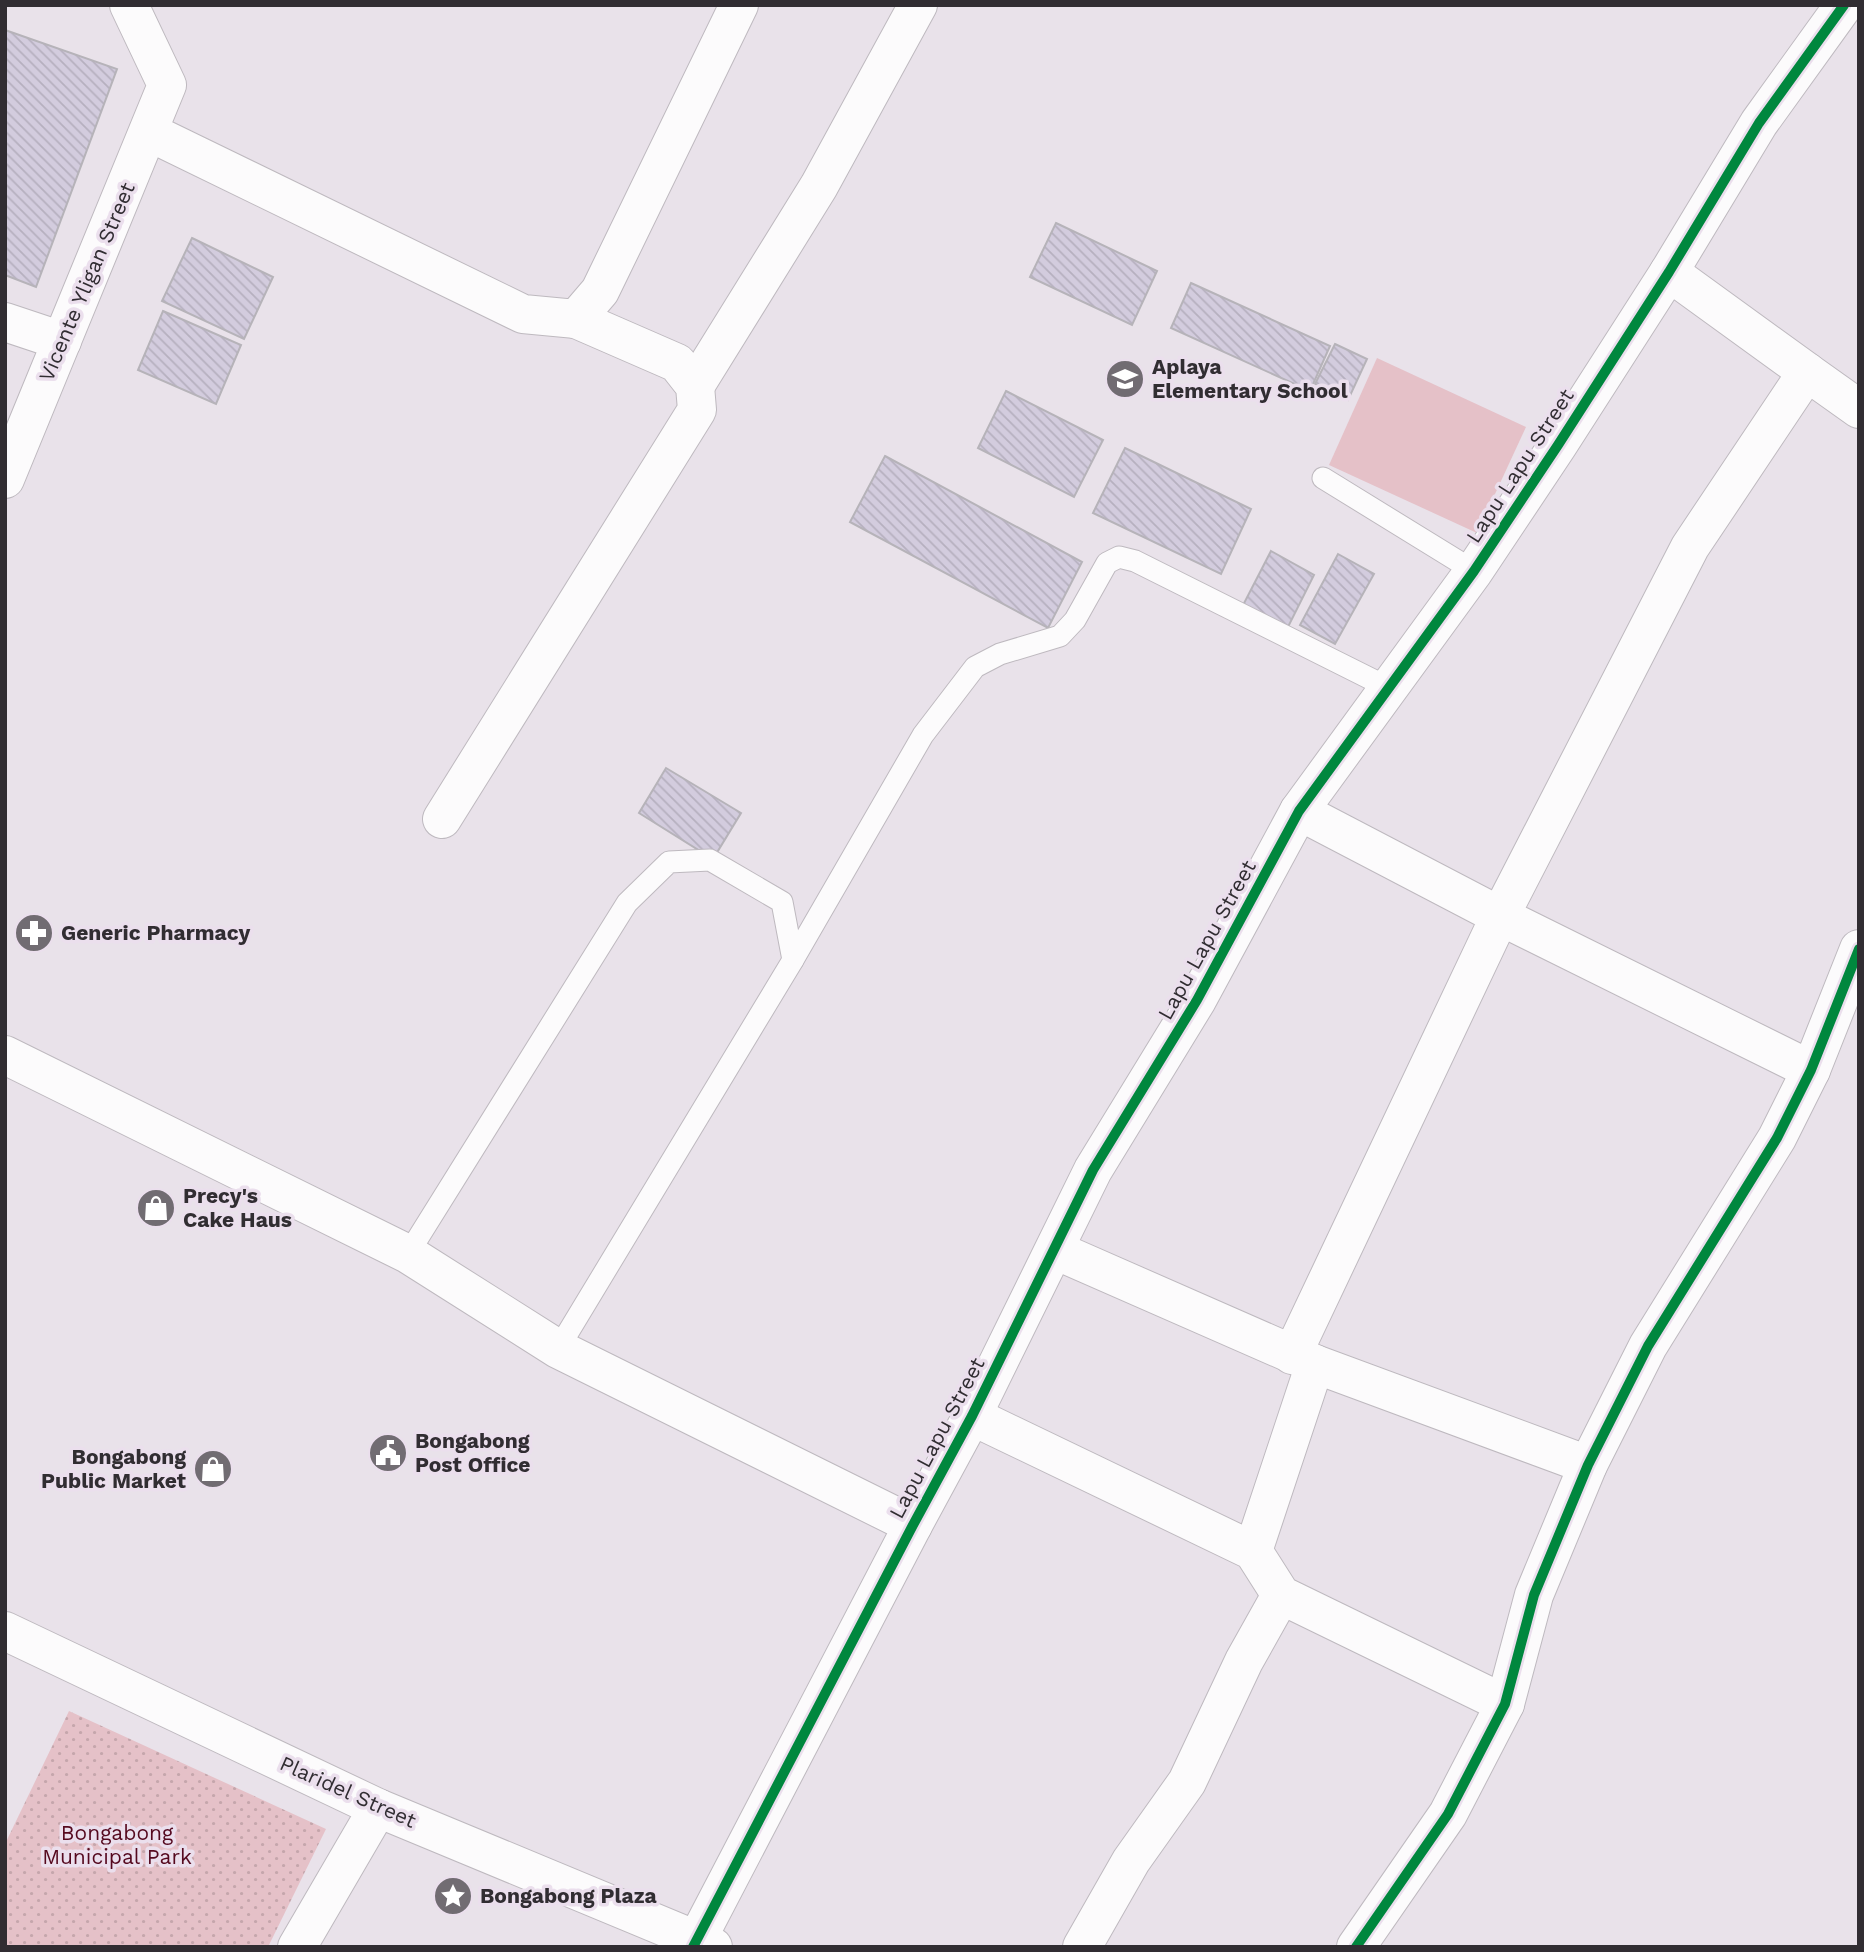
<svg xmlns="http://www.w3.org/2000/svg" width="1864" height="1952" viewBox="0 0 1864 1952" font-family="'Work Sans',sans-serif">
<defs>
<pattern id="park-dots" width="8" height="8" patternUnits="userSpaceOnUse" patternTransform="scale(1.75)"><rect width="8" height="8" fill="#e5c1c8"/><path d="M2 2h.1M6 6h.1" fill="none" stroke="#c5a6ac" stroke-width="1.8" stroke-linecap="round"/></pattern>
<pattern id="building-back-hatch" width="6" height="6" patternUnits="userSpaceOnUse" patternTransform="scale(1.75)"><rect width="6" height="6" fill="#d3ccde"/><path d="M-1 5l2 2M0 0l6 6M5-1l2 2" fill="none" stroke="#b6b0bf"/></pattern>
</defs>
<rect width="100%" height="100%" fill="#e9e2ea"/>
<polygon fill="url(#park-dots)" points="69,1711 326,1829 268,1947 5,1947 5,1844"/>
<polygon fill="#e5c1c8" points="1377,358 1526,427 1477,533 1329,465"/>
<g fill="url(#building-back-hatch)" stroke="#b6b3b9" stroke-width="2">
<polygon points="5,30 117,69 36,287 5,275"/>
<polygon points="1056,223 1157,271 1132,325 1030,277"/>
<polygon points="192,238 273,277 244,339 162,301"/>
<polygon points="1191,283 1330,346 1310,391 1171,328"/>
<polygon points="163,311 241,345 216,404 138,370"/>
<polygon points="1335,344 1367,359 1348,400 1315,384"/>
<polygon points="1006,391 1103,440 1074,497 978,448"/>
<polygon points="1125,448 1251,509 1221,574 1093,513"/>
<polygon points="885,456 1082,562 1048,628 850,522"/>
<polygon points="1271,551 1314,575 1285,633 1241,609"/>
<polygon points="1338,554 1374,574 1335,644 1300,625"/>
<polygon points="666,768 741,813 713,859 639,813"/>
</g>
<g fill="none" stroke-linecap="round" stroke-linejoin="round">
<defs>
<g id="lane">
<polyline points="1323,478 1474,571"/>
<polyline points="793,960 923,735 975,667 1000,654 1060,636 1075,620 1107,563 1119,557 1135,561 1389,688"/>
<polyline points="408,1254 627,903 669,862 710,860 782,902 793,960 558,1349"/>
</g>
<g id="street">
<polyline points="149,132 523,314 576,319 600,291 739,5"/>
<polyline points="1669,272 1807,372 1690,547 1500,916 1811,1070"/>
<polyline points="5,322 62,341"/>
<polyline points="1807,372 1859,409"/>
<polyline points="695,386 819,186 918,5"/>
<polyline points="5,479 167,85 129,5"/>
<polyline points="442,819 697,410 695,386 677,363 576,319"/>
<polyline points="5,1055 408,1254 558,1349 913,1525"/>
<polyline points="1055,1250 1315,1364 1253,1551"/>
<polyline points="1292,1355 1500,916 1299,811"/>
<polyline points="1315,1364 1588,1465"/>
<polyline points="972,1416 1253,1551 1281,1595 1505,1704"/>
<polyline points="5,1631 378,1808 713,1947"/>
<polyline points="297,1947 378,1808"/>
<polyline points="693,1947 913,1525 972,1416 1093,1170 1197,1000 1299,811 1474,571 1558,445 1669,272 1759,123 1844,5"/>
<polyline points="1082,1947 1131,1861 1187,1782 1244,1661 1281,1595"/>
<polyline points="1356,1947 1448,1814 1505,1704 1534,1595 1588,1465 1648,1346 1777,1138 1811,1070 1859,949"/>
</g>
</defs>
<use href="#lane" stroke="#beb9bf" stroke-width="23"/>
<use href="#street" stroke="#beb9bf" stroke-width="40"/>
<use href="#lane" stroke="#fcfbfc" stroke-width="21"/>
<use href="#street" stroke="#fcfbfc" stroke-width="38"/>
<defs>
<g id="cycleway">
<polyline points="693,1947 913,1525 972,1416 1093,1170 1197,1000 1299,811 1474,571 1558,445 1669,272 1759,123 1844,5"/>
<polyline points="1356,1947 1448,1814 1505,1704 1534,1595 1588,1465 1648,1346 1777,1138 1811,1070 1859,949"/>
</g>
</defs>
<use href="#cycleway" stroke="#ebdfed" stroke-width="15"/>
<use href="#cycleway" stroke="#00873e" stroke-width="10"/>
</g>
<defs>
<symbol id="school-disc" viewBox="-11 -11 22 22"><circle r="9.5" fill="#716c72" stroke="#ebdfed"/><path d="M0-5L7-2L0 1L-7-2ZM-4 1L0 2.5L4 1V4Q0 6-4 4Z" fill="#fff"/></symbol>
<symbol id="pharmacy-disc" viewBox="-11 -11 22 22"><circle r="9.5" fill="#716c72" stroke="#ebdfed"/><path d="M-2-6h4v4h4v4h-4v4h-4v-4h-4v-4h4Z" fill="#fff"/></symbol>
<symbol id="shop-disc" viewBox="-11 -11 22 22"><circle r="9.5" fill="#716c72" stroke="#ebdfed"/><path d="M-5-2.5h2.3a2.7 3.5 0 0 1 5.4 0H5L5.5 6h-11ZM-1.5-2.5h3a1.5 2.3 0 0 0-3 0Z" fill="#fff"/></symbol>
<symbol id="civic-disc" viewBox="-11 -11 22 22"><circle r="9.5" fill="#716c72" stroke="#ebdfed"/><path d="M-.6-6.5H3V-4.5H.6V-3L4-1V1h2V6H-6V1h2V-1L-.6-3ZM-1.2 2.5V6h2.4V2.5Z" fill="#fff"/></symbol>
<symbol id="sight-disc" viewBox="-11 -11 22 22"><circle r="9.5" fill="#716c72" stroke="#ebdfed"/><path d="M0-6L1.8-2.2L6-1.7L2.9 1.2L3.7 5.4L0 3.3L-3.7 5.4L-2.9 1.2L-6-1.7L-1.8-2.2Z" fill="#fff"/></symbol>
</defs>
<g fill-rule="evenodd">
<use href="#school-disc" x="1103" y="357" width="44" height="44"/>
<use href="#pharmacy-disc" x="12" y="911" width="44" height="44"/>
<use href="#shop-disc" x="134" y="1186" width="44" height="44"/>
<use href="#civic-disc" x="366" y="1431" width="44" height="44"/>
<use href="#shop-disc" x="191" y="1447" width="44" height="44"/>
<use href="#sight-disc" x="431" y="1874" width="44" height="44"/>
</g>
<g text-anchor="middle" stroke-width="7" stroke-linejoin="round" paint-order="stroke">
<g font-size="21" fill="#312d32" stroke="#ebdfed">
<text transform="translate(87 282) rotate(-67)" y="7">Vicente Yligan Street</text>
<text transform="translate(1520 466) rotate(-57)" y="7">Lapu Lapu Street</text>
<text transform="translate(1207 940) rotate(-61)" y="7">Lapu Lapu Street</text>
<text transform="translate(937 1438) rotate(-62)" y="7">Lapu Lapu Street</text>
<text transform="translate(348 1792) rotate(24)" y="7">Plaridel Street</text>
</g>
<g font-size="21" font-weight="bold" fill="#312d32" stroke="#ebdfed" text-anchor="start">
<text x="1152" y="374">Aplaya<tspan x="1152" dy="24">Elementary School</tspan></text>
<text x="61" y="940">Generic Pharmacy</text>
<text x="183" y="1203">Precy's<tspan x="183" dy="24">Cake Haus</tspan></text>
<text x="415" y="1448">Bongabong<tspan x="415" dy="24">Post Office</tspan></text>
<text x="186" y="1464" text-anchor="end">Bongabong<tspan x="186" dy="24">Public Market</tspan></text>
<text x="480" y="1903">Bongabong Plaza</text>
</g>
<g font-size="21" fill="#55091f" stroke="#ebdfed">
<text x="117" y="1840">Bongabong<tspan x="117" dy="24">Municipal Park</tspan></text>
</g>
</g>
<rect width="1864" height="1952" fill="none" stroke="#312d32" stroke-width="14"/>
</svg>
